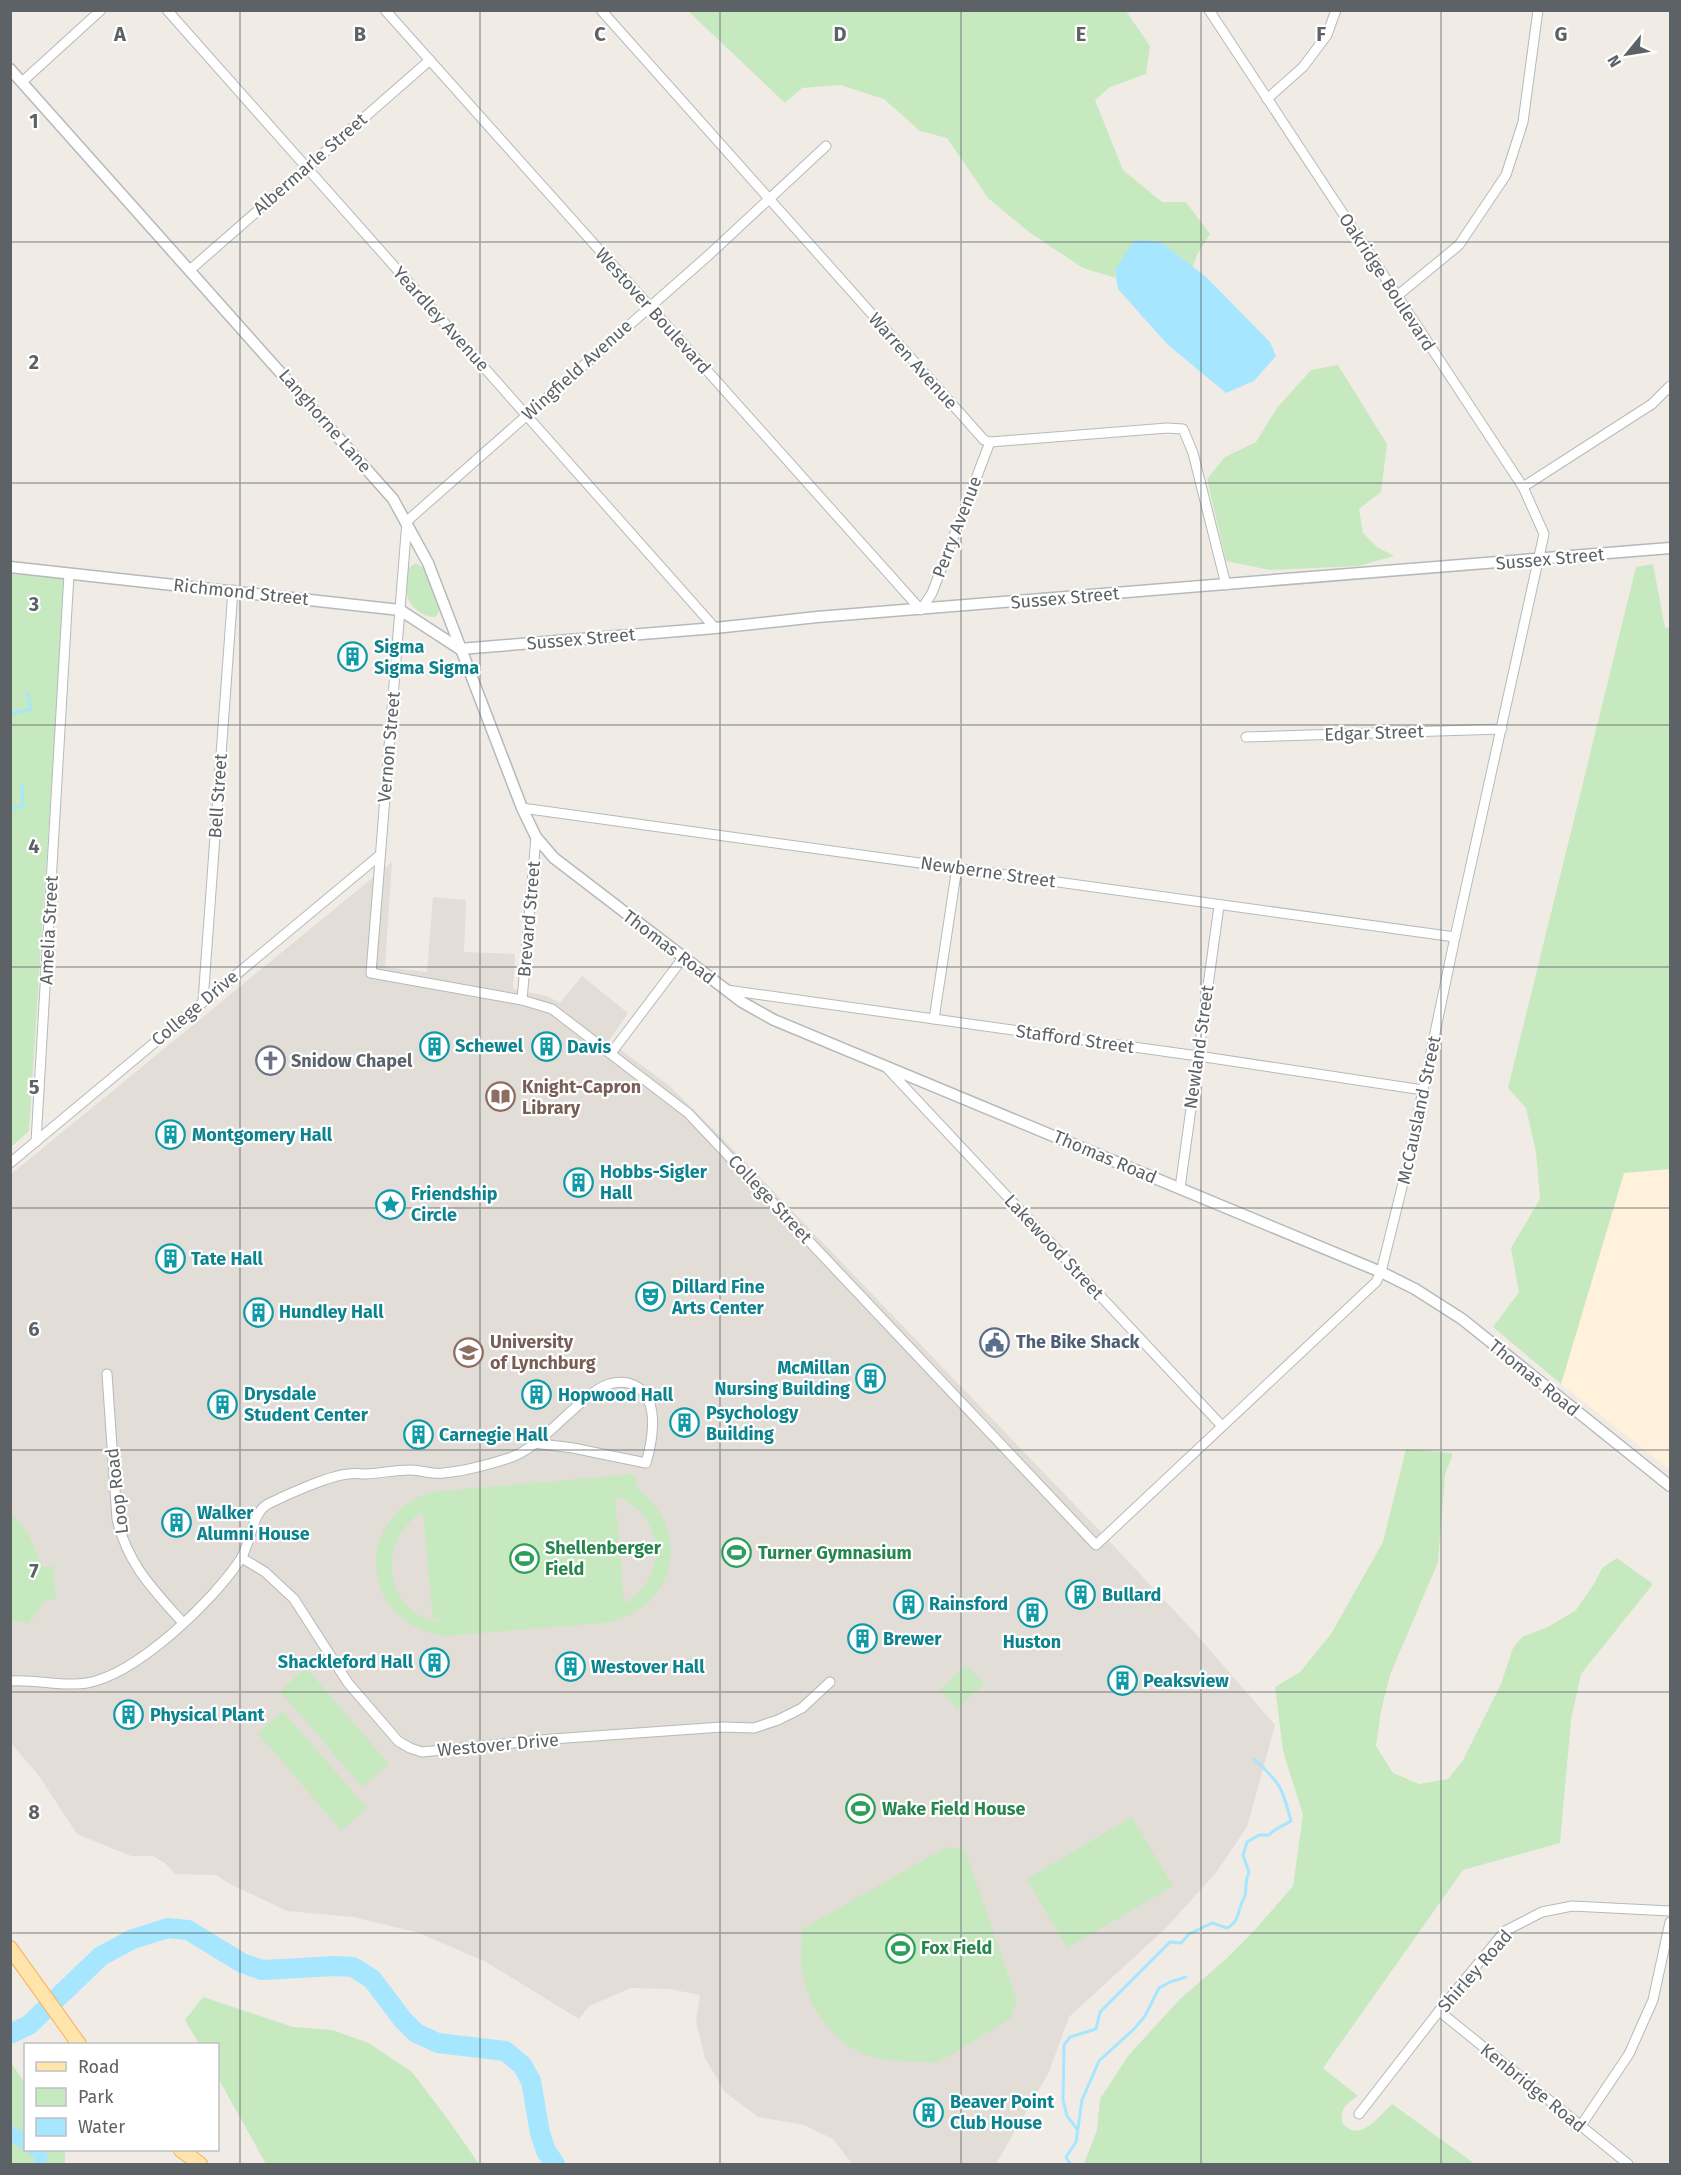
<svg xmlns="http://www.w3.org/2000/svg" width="1681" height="2175" viewBox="0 0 1681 2175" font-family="'Fira Sans',sans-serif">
<rect width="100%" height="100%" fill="#f0ece5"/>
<polygon fill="#fff1db" points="1670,1169 1670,1470 1561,1384 1624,1173"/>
<polygon fill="#e2ddd6" points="392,862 385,967 427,972 433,897 466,900 464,952 515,954 513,989 547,996 560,1003 582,976 628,1013 609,1041 671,1087 723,1139 1098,1529 1195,1633 1275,1725 1247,1827 1215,1874 1166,1928 1069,2017 1049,2072 996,2164 852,2164 833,2139 804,2125 758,2117 725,2092 705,2058 696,2022 700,1995 669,1989 631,1988 589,2006 579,2019 486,1962 419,1933 354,1917 287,1911 228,1883 216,1875 175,1874 165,1863 153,1856 131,1856 77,1834 39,1776 11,1743 10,1175"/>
<g fill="#c7e9c0" fill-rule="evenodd">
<polygon points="688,11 1126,11 1150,46 1146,74 1110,87 1095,100 1123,170 1162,202 1186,202 1210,234 1197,255 1193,267 1161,242 1115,270 1116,278 1083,268 1029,232 988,198 947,138 920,131 884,99 840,85 802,88 785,103"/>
<polygon points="1338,365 1387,444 1381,492 1359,509 1363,533 1377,547 1394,556 1359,566 1270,570 1226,561 1207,479 1225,457 1256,442 1277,408 1311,370"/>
<path d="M416,563L423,568L438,607L439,612L435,617C428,617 423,615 417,610C403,599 406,585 407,569Z"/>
<polygon points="1653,564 1665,628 1670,627 1670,1169 1624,1173 1561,1384 1493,1327 1519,1292 1511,1248 1540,1199 1536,1152 1526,1108 1508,1088 1636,567"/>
<polygon points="11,574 65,578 29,1131 11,1147"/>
<path d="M1406,1449L1453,1453L1445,1475L1438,1562L1390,1675L1381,1711L1376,1746L1393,1773L1419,1784L1448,1779L1462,1762L1501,1684L1513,1648L1522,1637L1548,1627L1576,1610L1594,1584L1602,1568L1617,1558L1653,1584L1581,1674L1571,1720L1560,1843L1463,1870L1323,2068L1358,2096C1347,2104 1338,2109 1343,2124C1360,2143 1379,2116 1392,2104L1475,2164H1084L1097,2130L1100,2099L1128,2056L1179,2000L1227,1958L1253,1932L1293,1886L1303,1815L1283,1751L1275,1687L1300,1672L1331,1634L1383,1542Z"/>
<path d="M635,1474L637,1488C694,1531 676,1611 604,1623L444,1636C361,1623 351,1519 431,1492ZM615,1496C665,1513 670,1578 624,1603ZM423,1512L433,1618L447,1622C386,1622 372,1541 423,1512Z"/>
<polygon points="11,1513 27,1532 43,1567 53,1566 56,1599 46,1600 28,1624 11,1620"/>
<polygon points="966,1665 984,1684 957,1709 940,1690"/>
<polygon points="306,1668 389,1764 362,1787 280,1691"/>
<polygon points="283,1711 367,1808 341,1830 258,1733"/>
<polygon points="1132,1817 1173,1886 1067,1948 1027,1879"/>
<polygon points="947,1847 962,1849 966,1853 1017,2001 1010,2019 937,2063 887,2060 865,2055 850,2047 838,2038 825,2024 815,2009 807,1992 801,1966 802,1929"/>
<polygon points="203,1997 293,2027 332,2030 369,2043 412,2072 449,2121 479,2164 266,2164 218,2078 218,2044 199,2044 185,2020"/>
<polygon points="10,2061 25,2084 26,2150 65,2150 65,2164 11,2164"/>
</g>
<g fill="#a6e6ff">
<polygon points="1135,239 1161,242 1205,276 1270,342 1276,356 1254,381 1226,393 1167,344 1118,289 1115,270"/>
<polygon points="11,2125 25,2133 26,2150 44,2150 48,2156 46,2164 34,2164 35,2158 11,2141"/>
</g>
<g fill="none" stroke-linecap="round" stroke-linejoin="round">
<g stroke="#a6e6ff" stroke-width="3">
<polyline points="10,714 31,709 27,693"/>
<polyline points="10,809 23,806 22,786"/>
<path d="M1077,2129L1067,2116L1063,2100L1064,2045L1070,2037L1096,2029L1100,2012L1170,1942L1181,1943L1189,1934L1212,1923L1227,1928C1238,1922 1237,1916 1241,1905C1241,1904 1245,1896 1245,1896C1247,1886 1244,1883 1249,1872L1243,1855L1247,1842L1259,1835H1269C1275,1828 1283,1826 1291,1821C1282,1786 1280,1783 1254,1759"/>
<polyline points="1070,2164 1066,2157 1076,2142 1082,2100 1099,2061 1134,2029 1145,2016 1159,1988 1170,1982 1186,1977"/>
</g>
<polyline stroke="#a6e6ff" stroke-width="20" points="10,2034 29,2025 101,1956 133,1939 168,1928 188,1930 242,1963 262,1970 335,1966 353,1967 372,1979 403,2020 416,2033 438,2043 505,2051 522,2065 531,2081 540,2133 546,2151 555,2164"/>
<defs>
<g id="minor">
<polyline points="167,10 715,628"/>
<polyline points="385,10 921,610 932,593 990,442"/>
<polyline points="601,10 984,440 990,442 1167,428 1183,429 1193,453 1226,585"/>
<polyline points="22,82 101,10"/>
<polyline points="1267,99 1303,67 1327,35 1336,10"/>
<polyline points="826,146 711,253 407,521 371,973 522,1000 552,1009 688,1113 1096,1545 1376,1282 1381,1272 1407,1167 1455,937 1544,534 1523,487 1209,10"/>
<polyline points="191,269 430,60"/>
<polyline points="1397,296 1459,245 1506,175 1523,122 1538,10"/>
<polyline points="1523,487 1652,404 1670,386"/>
<polyline points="1246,737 1502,729"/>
<polyline points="522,808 1455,937"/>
<polyline points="727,990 1198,1056 1423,1090"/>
<polyline points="522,1000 536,837"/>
<polyline points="203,1001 233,590"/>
<polyline points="934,1019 957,867"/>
<polyline points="612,1052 683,958"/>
<polyline points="886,1067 1222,1426"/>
<polyline points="36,1142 69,574"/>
<polyline points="10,1163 380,855"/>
<polyline points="1180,1188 1219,906"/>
<path d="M107,1374L117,1519C128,1565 153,1589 183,1623"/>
<polyline points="242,1558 265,1572 294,1599 348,1683 398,1741 410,1748 422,1752 552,1739 722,1727 754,1728 778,1720 802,1708 830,1682"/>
<path d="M10,1681C36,1679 63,1687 87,1683C137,1674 212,1602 240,1560C250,1546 252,1512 268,1504C286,1495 328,1476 348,1474C354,1473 360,1474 366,1474C381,1473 396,1470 411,1470C422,1470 432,1475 443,1473C466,1471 487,1465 509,1458C541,1448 572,1404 602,1387C609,1383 621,1381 628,1383C662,1392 653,1439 646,1463L573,1448L534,1443"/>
<polyline points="1439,2011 1628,2164"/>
<polyline points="1359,2114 1439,2011 1505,1931 1542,1912 1572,1906 1670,1911"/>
<polyline points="1580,2127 1629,2054 1653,2000 1670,1922"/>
</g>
<g id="tertiary">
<polyline points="10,69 393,499 428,563 522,808 536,837 554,858 742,1002 774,1020 1381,1272 1415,1289 1462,1319 1670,1486"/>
<polyline points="10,567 400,610 460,649"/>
<polyline points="460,649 715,628 817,617 1670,548"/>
</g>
<g id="primary">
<polyline points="10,1948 79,2044"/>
<polyline points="181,2150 200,2164"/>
</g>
</defs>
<use href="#minor" stroke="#b6b9bc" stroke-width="11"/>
<use href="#tertiary" stroke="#b6b9bc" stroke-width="13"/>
<use href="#primary" stroke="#f9b155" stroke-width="16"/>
<use href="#minor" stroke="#fff" stroke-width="9"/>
<use href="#tertiary" stroke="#fff" stroke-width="10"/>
<use href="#primary" stroke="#ffe4ab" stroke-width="14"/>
</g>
<path fill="none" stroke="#5d6266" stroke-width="1.5" stroke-opacity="0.55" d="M240,10V2164M480,10V2164M720,10V2164M961,10V2164M1201,10V2164M1441,10V2164M10,242H1670M10,483H1670M10,725H1670M10,967H1670M10,1208H1670M10,1450H1670M10,1692H1670M10,1933H1670"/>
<defs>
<symbol id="building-ring" viewBox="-11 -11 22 22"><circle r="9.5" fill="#fff" stroke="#0f9aa8" stroke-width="1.5"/><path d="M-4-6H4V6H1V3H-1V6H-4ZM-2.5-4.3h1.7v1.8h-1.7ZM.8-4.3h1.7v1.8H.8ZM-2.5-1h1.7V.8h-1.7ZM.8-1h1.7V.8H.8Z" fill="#0f9aa8"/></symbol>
<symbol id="church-ring" viewBox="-11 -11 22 22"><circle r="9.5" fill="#fff" stroke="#6b7280" stroke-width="1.5"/><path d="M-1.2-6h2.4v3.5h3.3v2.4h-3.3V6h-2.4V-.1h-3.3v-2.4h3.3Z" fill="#6b7280"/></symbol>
<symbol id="library-ring" viewBox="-11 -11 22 22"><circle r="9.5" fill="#fff" stroke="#8d6e63" stroke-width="1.5"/><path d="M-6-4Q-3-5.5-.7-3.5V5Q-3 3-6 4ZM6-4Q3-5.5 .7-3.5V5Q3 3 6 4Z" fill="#8d6e63"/></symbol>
<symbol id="sight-ring" viewBox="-11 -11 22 22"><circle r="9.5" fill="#fff" stroke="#0f9aa8" stroke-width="1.5"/><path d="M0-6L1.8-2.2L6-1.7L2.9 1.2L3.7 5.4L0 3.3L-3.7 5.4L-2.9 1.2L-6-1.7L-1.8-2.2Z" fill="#0f9aa8"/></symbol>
<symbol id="theatre-ring" viewBox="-11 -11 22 22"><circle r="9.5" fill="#fff" stroke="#0f9aa8" stroke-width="1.5"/><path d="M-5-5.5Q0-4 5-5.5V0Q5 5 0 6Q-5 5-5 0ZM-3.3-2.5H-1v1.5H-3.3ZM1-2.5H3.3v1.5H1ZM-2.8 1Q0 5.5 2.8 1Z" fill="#0f9aa8"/></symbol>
<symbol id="civic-ring" viewBox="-11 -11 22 22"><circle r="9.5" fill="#fff" stroke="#5c6f8a" stroke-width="1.5"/><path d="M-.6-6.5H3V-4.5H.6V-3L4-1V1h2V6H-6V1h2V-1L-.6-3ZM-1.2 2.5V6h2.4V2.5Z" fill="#5c6f8a"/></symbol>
<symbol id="university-ring" viewBox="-11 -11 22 22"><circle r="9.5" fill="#fff" stroke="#8d6e63" stroke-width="1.5"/><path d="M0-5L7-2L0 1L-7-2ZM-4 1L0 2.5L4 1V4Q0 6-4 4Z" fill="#8d6e63"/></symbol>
<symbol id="stadium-ring" viewBox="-11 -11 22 22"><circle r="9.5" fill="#fff" stroke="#2e9e5b" stroke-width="1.5"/><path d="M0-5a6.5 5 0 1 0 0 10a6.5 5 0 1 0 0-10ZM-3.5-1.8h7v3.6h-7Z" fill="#2e9e5b"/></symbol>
</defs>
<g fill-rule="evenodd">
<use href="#building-ring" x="336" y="640" width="33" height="33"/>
<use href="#building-ring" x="418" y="1030" width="33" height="33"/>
<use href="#building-ring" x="530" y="1030" width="33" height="33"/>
<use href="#church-ring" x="254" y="1044" width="33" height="33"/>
<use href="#library-ring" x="484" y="1080" width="33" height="33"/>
<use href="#building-ring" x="154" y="1118" width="33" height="33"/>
<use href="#building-ring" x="562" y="1166" width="33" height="33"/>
<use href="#sight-ring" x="374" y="1188" width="33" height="33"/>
<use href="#building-ring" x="154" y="1242" width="33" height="33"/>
<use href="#theatre-ring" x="634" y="1280" width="33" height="33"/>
<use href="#building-ring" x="242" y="1296" width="33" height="33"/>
<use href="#civic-ring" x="978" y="1326" width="33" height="33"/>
<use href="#university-ring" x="452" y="1336" width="33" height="33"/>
<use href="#building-ring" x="854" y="1362" width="33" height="33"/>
<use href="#building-ring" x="520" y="1378" width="33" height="33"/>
<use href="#building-ring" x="206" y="1388" width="33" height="33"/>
<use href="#building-ring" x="668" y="1406" width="33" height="33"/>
<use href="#building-ring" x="402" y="1418" width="33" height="33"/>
<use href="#building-ring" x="160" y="1506" width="33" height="33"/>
<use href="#stadium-ring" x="720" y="1536" width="33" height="33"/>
<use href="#stadium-ring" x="508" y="1542" width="33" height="33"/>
<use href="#building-ring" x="1064" y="1578" width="33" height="33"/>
<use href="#building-ring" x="892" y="1588" width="33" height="33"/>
<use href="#building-ring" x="1016" y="1596" width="33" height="33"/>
<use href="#building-ring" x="846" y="1622" width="33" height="33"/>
<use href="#building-ring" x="418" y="1646" width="33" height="33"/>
<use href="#building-ring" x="554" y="1650" width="33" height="33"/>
<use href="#building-ring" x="1106" y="1664" width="33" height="33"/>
<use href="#building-ring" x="112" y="1698" width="33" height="33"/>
<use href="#stadium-ring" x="844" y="1792" width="33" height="33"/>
<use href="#stadium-ring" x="884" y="1932" width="33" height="33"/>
<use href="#building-ring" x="912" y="2096" width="33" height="33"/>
</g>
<g text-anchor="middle" stroke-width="4.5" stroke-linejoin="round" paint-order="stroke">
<g font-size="18" fill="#5d6266" stroke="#fff">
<text transform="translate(310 164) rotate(-41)" y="6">Albermarle Street</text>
<text transform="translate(1387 282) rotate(57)" y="6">Oakridge Boulevard</text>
<text transform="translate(653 311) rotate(48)" y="6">Westover Boulevard</text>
<text transform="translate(441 319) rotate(48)" y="6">Yeardley Avenue</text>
<text transform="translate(913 361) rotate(48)" y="6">Warren Avenue</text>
<text transform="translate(577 370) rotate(-42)" y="6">Wingfield Avenue</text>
<text transform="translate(325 421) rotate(49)" y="6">Langhorne Lane</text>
<text transform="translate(957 527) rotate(-69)" y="6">Perry Avenue</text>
<text transform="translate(1550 559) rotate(-5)" y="6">Sussex Street</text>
<text transform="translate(241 592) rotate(6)" y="6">Richmond Street</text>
<text transform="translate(1065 598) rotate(-5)" y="6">Sussex Street</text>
<text transform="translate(581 639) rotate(-5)" y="6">Sussex Street</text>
<text transform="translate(1374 733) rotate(-2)" y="6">Edgar Street</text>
<text transform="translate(389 747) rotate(-85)" y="6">Vernon Street</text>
<text transform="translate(218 796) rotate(-86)" y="6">Bell Street</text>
<text transform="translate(988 872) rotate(8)" y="6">Newberne Street</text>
<text transform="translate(529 919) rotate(-85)" y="6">Brevard Street</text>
<text transform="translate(49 930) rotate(-87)" y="6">Amelia Street</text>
<text transform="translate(669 947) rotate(37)" y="6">Thomas Road</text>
<text transform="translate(195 1008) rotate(-40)" y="6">College Drive</text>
<text transform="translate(1075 1039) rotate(8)" y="6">Stafford Street</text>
<text transform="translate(1199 1047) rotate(-82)" y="6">Newland Street</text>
<text transform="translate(1419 1110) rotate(-78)" y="6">McCausland Street</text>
<text transform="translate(1105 1157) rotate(23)" y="6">Thomas Road</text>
<text transform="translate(770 1199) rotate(47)" y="6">College Street</text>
<text transform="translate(1054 1247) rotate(47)" y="6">Lakewood Street</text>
<text transform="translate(1534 1378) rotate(39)" y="6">Thomas Road</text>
<text transform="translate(117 1491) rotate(-97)" y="6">Loop Road</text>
<text transform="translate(498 1745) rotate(-5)" y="6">Westover Drive</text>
<text transform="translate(1475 1971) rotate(-49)" y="6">Shirley Road</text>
<text transform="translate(1533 2088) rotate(39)" y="6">Kenbridge Road</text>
</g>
<g font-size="18" font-weight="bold" fill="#0d838f" stroke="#fff" text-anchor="start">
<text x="374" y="653">Sigma<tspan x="374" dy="21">Sigma Sigma</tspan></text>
<text x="455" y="1052">Schewel</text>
<text x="567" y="1053">Davis</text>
<text x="192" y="1141">Montgomery Hall</text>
<text x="600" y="1178">Hobbs-Sigler<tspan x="600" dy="21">Hall</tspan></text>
<text x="411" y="1200">Friendship<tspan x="411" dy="21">Circle</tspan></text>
<text x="191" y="1265">Tate Hall</text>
<text x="672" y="1293">Dillard Fine<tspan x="672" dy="21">Arts Center</tspan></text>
<text x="279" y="1318">Hundley Hall</text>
<text x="850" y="1374" text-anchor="end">McMillan<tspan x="850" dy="21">Nursing Building</tspan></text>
<text x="244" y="1400">Drysdale<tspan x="244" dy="21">Student Center</tspan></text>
<text x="558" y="1401">Hopwood Hall</text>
<text x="706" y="1419">Psychology<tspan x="706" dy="21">Building</tspan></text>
<text x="439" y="1441">Carnegie Hall</text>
<text x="197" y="1519">Walker<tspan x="197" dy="21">Alumni House</tspan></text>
<text x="1102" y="1601">Bullard</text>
<text x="929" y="1610">Rainsford</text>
<text x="883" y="1645">Brewer</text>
<text x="1032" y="1648" text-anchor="middle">Huston</text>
<text x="413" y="1668" text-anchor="end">Shackleford Hall</text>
<text x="591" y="1673">Westover Hall</text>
<text x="1143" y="1687">Peaksview</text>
<text x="150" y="1721">Physical Plant</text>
<text x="950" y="2108">Beaver Point<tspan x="950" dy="21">Club House</tspan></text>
</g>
<g font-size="18" font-weight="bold" fill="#5b616d" stroke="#fff" text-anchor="start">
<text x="291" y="1067">Snidow Chapel</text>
</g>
<g font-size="18" font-weight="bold" fill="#785e54" stroke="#fff" text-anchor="start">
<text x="522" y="1093">Knight-Capron<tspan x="522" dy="21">Library</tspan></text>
<text x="490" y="1348">University<tspan x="490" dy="21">of Lynchburg</tspan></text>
</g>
<g font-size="18" font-weight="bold" fill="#4e5e75" stroke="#fff" text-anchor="start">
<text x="1016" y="1348">The Bike Shack</text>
</g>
<g font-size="18" font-weight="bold" fill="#27864d" stroke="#fff" text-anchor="start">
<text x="545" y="1554">Shellenberger<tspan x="545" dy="21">Field</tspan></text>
<text x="758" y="1559">Turner Gymnasium</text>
<text x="882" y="1815">Wake Field House</text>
<text x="921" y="1954">Fox Field</text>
</g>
</g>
<g font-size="20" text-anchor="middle" font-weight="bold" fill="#5d6266" stroke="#fff" stroke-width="4.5" stroke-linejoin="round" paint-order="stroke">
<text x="120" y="41">A</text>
<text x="360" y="41">B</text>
<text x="600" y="41">C</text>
<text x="840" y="41">D</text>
<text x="1081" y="41">E</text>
<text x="1321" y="41">F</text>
<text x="1561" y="41">G</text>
<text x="34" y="128">1</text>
<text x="34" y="369">2</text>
<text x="34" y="611">3</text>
<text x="34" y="853">4</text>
<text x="34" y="1094">5</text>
<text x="34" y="1336">6</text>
<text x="34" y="1578">7</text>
<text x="34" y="1819">8</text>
</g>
<rect width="1681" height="2175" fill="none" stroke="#5d6266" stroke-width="24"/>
<rect x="24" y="2043" width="195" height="108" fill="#ffffff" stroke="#bec0c2" stroke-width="1.5"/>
<rect x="36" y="2062" width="30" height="9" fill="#ffe4ab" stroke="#bec0c2" stroke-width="1.5"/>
<text x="78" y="2073" font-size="18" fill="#5d6266">Road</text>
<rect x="36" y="2088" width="30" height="18" fill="#c7e9c0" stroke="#bec0c2" stroke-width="1.5"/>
<text x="78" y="2103" font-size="18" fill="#5d6266">Park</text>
<rect x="36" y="2118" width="30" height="18" fill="#a6e6ff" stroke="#bec0c2" stroke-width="1.5"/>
<text x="78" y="2133" font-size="18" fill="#5d6266">Water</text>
<g transform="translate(1627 54) rotate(240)" stroke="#ffffff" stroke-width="4.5" paint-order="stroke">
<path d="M0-4.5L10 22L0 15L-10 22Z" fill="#5d6266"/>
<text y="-9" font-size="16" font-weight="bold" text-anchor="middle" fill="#5d6266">N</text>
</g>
</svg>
